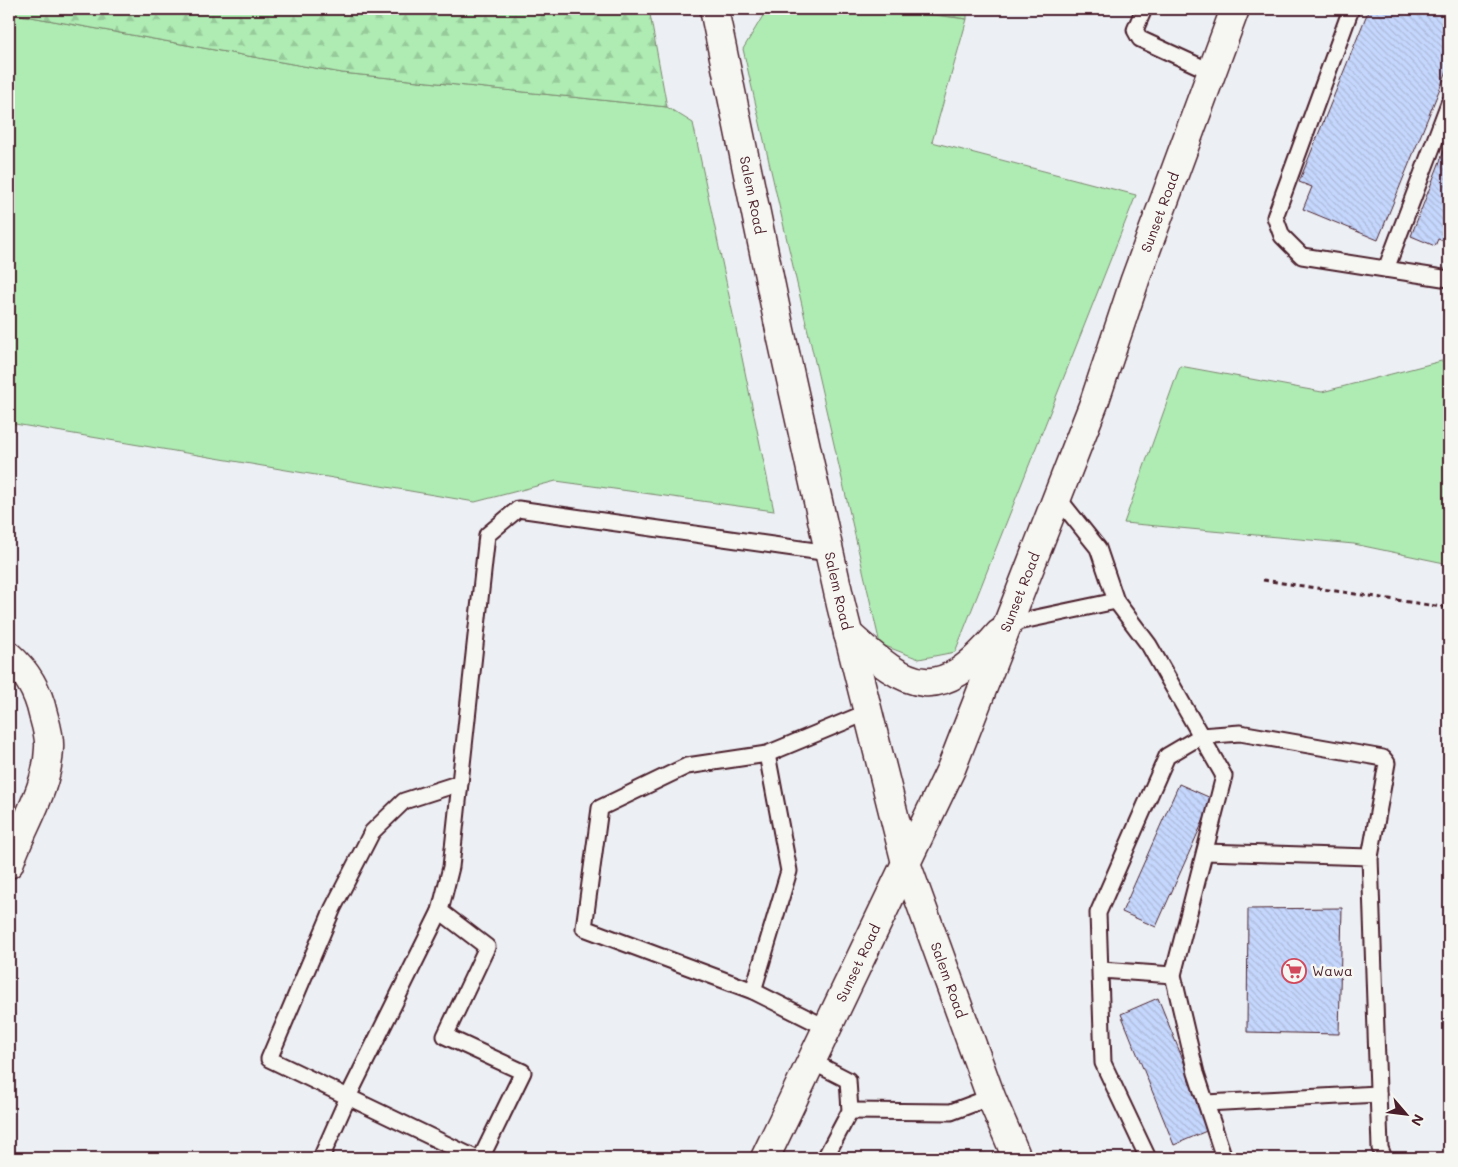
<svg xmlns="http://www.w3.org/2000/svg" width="1458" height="1167" viewBox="0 0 1458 1167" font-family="Mali,sans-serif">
<defs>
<pattern id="forest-firs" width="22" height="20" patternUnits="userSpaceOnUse" patternTransform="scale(1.25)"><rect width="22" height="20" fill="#aeecb3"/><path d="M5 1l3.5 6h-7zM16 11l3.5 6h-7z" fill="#97ca9a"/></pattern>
<pattern id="building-back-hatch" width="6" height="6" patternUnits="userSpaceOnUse" patternTransform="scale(1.25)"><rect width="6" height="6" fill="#c5d7fd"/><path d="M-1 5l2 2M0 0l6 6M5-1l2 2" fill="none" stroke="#abb8d9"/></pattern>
</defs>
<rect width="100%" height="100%" fill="#ecf0f4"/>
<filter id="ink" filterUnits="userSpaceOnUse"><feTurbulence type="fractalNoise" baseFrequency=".02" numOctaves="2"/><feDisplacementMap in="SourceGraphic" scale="10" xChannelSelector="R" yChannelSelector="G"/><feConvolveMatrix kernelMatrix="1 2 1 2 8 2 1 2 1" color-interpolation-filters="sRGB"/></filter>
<g filter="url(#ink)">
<g fill="#aeecb3" stroke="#7c866f">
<polygon points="767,9 884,9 967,19 932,142 1136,195 955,652 919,659 880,644 743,49"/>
<polygon points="9,13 342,73 667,107 693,123 774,511 556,481 475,502 9,423"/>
<polygon points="1449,359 1449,564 1354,544 1124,523 1180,366 1322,392"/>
</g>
<g fill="url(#forest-firs)" stroke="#7c866f">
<polygon points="9,9 649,9 667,107 342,73 9,13"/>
<polygon points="897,9 967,9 967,19"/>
</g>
<g fill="url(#building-back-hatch)" stroke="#4a1f2b">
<polygon points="1369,9 1449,9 1449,66 1378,240 1303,209 1312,187 1299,182"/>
<polygon points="1449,138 1449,243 1438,239 1435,246 1411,236"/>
<polygon points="1179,784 1213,799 1156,927 1122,912"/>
<polygon points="1342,908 1339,1034 1247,1032 1248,909"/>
<polygon points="1158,998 1211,1129 1174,1145 1121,1014"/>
</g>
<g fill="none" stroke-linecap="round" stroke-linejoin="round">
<defs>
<g id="service">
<polyline points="1144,9 1135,30 1140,39 1212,72"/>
<polyline points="1351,9 1275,217 1282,236 1302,256 1449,279"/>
<polyline points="1386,269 1449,103"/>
<polyline points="1058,498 1098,548 1116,601 1149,645 1224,776 1173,975 1196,1073 1224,1158"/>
<polyline points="1008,624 1116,601"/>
<polyline points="460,783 451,867 440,911 487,947 445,1036 523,1072 481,1158"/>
<polyline points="1205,852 1370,857 1380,1148 1384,1158"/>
<polyline points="1101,970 1173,975"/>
<polyline points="753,991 789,871 767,754"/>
<polyline points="827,1028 753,991 584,928 600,808 687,766 767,754 868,712"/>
<polyline points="811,1061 848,1080 850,1111 825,1158"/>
<polyline points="1206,1103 1378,1094"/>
<polyline points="850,1111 951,1112 991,1097"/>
<polyline points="321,1158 348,1097 440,911"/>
<polyline points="475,1158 269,1059 333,908 372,832 404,801 460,783 487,535 518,509 829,553"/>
<polyline points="1148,1158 1103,1063 1098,913 1167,756 1201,736 1240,733 1383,758 1387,763 1370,857"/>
</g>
<path id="minor" d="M9,656C27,672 38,691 43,714C46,725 50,737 49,748C48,789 22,826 9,864"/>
<g id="tertiary">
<path id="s1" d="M714,9L780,330L841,605L906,863L991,1097L1017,1158"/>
<path d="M848,634C911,691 938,705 999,634"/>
<path id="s2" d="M765,1158L951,769L1094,403L1135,280L1235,9"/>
</g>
</defs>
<use href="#service" stroke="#4a1f2b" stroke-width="19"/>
<use href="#minor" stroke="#4a1f2b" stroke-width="31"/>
<use href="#tertiary" stroke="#4a1f2b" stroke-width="31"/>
<polyline stroke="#4a1f2b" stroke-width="3" stroke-dasharray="5 4" stroke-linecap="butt" points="1263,580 1449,608"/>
<use href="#service" stroke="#f6f6f2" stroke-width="15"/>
<use href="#minor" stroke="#f6f6f2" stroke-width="28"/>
<use href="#tertiary" stroke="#f6f6f2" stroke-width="28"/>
</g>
</g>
<defs>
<symbol id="supermarket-ring" viewBox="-11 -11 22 22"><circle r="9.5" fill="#f6f6f2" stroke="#d1495b" stroke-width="1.5"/><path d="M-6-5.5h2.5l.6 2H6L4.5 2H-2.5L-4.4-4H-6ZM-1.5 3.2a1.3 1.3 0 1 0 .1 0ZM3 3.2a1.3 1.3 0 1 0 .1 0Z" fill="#d1495b"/></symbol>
</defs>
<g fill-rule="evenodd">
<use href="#supermarket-ring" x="1280" y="957" width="28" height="28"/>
</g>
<g text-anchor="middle" stroke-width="5" stroke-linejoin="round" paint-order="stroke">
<g font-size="14" fill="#4a1f2b" stroke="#f6f6f2">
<text dy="5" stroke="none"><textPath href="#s1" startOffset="190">Salem Road</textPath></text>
<text dy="5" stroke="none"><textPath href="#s2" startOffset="1026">Sunset Road</textPath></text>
<text dy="5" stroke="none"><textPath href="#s1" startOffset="595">Salem Road</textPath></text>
<text dy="5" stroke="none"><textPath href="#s2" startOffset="621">Sunset Road</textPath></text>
<text dy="5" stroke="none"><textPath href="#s2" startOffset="216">Sunset Road</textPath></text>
<text dy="5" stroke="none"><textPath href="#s1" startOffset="1000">Salem Road</textPath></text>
</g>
<g font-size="14" fill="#4a1f2b" stroke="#f6f6f2" text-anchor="start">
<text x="1312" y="976">Wawa</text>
</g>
</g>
<rect width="1458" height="1167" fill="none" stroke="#f6f6f2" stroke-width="30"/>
<rect x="15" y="15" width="1428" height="1137" fill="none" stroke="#4a1f2b" stroke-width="2" filter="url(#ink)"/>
<g transform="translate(1406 1114) rotate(118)" stroke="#f6f6f2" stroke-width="4" paint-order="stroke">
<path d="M0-4L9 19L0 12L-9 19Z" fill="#4a1f2b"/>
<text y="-8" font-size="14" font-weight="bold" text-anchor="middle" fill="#4a1f2b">N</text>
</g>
</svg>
